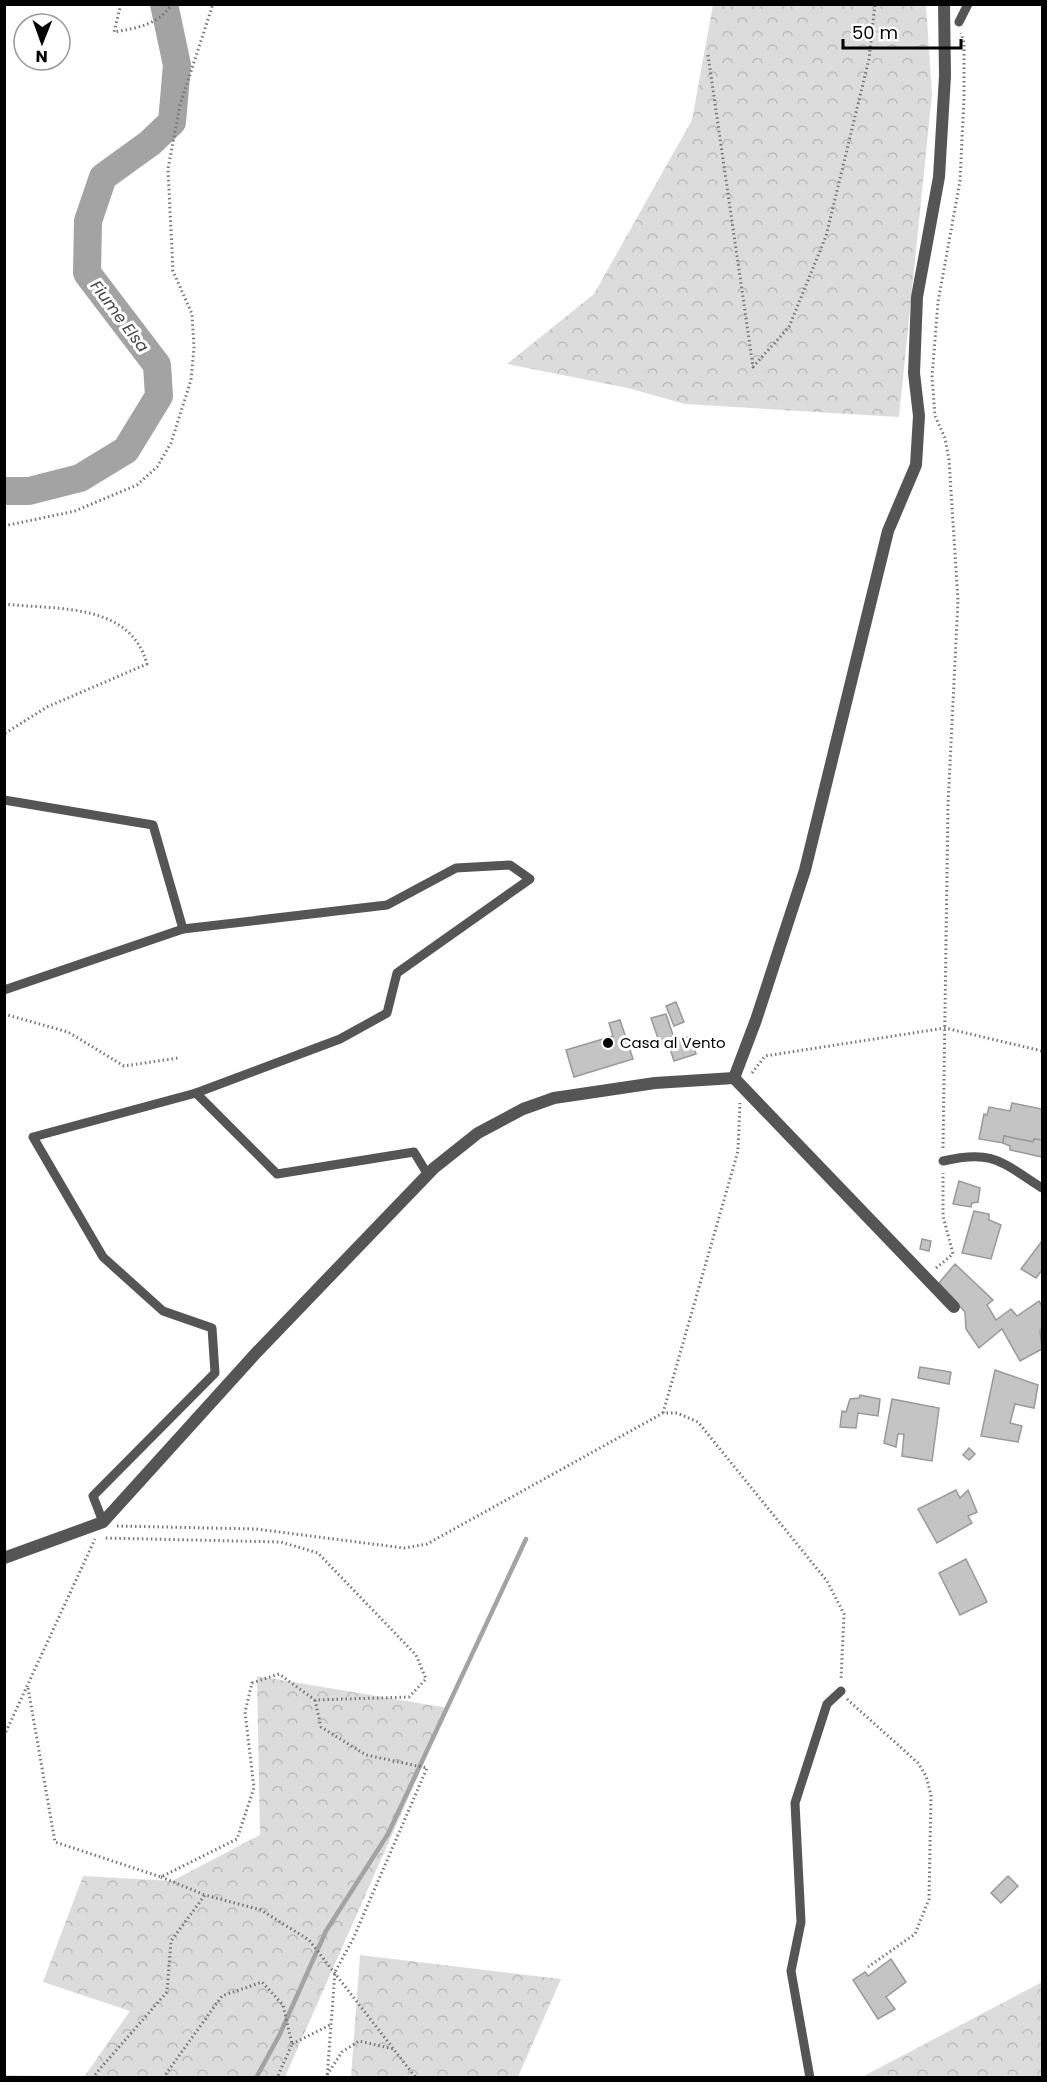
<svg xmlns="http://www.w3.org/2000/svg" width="1047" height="2082" viewBox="0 0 1047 2082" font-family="Poppins,sans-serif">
<defs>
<pattern id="forest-crowns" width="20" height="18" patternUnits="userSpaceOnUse" patternTransform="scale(1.5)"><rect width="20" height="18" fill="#dcdcdc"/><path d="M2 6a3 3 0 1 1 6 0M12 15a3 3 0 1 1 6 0" fill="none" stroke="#bbb"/></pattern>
</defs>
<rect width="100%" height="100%" fill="#fff"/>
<g fill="url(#forest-crowns)">
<polygon points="713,5 926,5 932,94 899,417 685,404 628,388 507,364 594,294 692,120"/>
<polygon points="257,1676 448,1708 285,2077 5,2077 5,2075 84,2077 130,2011 43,1982 83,1876 172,1881 260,1835"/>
<polygon points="360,1955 561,1979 518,2077 351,2077"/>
<polygon points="1042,1982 1042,2077 862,2077"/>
</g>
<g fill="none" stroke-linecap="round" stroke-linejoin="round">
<polyline stroke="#a3a3a3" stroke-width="4.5" points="256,2078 279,2036 326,1931 388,1834 526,1539"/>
<polyline stroke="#a3a3a3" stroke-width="28" points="4,491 29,491 80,478 126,450 159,396 157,365 87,273 88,221 103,177 150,143 172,122 177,65 164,4"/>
</g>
<g fill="#c4c4c4" stroke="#999" stroke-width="1.5">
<polygon points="676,1002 684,1022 674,1026 666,1006"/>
<polygon points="666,1014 675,1041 691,1036 696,1054 674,1061 668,1042 660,1044 651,1018"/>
<polygon points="620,1020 633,1059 574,1077 566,1050 613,1036 609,1023"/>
<polygon points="1012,1103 1042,1109 1042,1140 1034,1139 1033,1142 1004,1136 1003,1143 979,1139 984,1114 987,1115 989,1107 1010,1111"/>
<polygon points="1004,1136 1033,1142 1034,1139 1042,1140 1042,1157 1010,1150 1010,1146 1003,1143"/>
<polygon points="959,1181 980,1188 978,1202 972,1203 971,1207 953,1204"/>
<polygon points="974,1211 989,1214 989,1220 1001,1225 991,1259 962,1253"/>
<polygon points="922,1239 931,1241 929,1251 920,1249"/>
<polygon points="1042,1241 1042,1270 1036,1278 1021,1269"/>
<polygon points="955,1264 993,1300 987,1305 996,1320 1011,1309 1017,1316 1039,1301 1042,1306 1042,1329 1040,1330 1042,1349 1020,1361 1002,1329 979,1348 966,1329 965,1312 939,1283"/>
<polygon points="920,1367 951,1372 949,1384 918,1378"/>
<polygon points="995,1370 1038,1385 1034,1408 1015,1404 1010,1423 1022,1426 1018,1442 981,1436"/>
<polygon points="860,1395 880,1399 878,1416 858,1413 856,1428 840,1427 842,1411 846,1412 850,1399 859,1398"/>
<polygon points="892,1399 939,1408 932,1461 902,1456 904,1434 898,1434 896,1447 884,1443"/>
<polygon points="969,1448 975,1454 969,1460 963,1455"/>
<polygon points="956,1490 960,1498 968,1490 977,1512 968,1516 972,1523 937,1543 918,1509"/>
<polygon points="966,1559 987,1602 960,1615 939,1573"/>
<polygon points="1008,1876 1018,1886 1001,1903 991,1893"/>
<polygon points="891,1959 906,1982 886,1997 895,2009 878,2019 853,1980 865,1972 868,1976"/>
</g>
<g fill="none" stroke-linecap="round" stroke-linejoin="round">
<g stroke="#777" stroke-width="3" stroke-dasharray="1.5 3" stroke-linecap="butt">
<path d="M121,4L114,32C137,28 158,25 172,4"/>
<polyline points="708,55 753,367 789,327 826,236 869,59 875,4"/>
<polyline points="4,526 75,511 137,485 157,467 171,443 191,380 194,348 192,314 173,271 168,169 180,105 213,4"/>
<path d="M4,604C57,610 130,602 147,664L47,707L4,734"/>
<polyline points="4,1014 68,1032 124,1066 178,1058"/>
<polyline points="752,1073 765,1056 945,1028 1042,1051"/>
<polyline points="943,1148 948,805 958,600 949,460 945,438 935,416 932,377 938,302 960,181 964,98 964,43 961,33"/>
<polyline points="936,1268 953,1254 943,1216 943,1173"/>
<polyline points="663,1413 738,1151 740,1103"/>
<polyline points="117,1526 256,1529 404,1548 427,1544 663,1413 677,1413 698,1422 827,1581 844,1614 841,1680"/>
<polyline points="28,1688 55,1842 161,1877 237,1839 254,1788 245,1712 252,1683 279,1674 315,1700 409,1697 426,1679 416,1655 318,1553 281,1542 104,1538"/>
<polyline points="847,1699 918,1763 926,1776 931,1795 929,1899 915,1934 868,1967"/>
<polyline points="315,1700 321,1727 366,1755 427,1768 353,1939 335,1972 327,2078"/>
<polyline points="4,1736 95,1539"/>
<polyline points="161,1877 205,1895"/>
<polyline points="292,2044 330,2025"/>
<polyline points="327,2075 342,2052 359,2041 394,2049"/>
<polyline points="92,2078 167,1992 171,1941 205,1895 261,1910 309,1940 416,2078"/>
<polyline points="163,2078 222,1996 262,1982 283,2005 292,2044 277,2078"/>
</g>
<g stroke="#555" stroke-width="9">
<polyline points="959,22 968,4"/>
<polyline points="4,800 153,825 183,929"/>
<polyline points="4,990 183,929 387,905 456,868 510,865 530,879 397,973 387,1013 340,1039 196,1093"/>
<path d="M943,1161C994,1149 1001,1162 1042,1188"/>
<polyline points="103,1522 93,1496 215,1373 212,1328 163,1311 103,1257 33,1137 196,1093 277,1174 414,1152 428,1175"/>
<polyline points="810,2078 791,1971 801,1922 795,1803 827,1704 841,1691"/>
</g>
<g stroke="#555" stroke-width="12">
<polyline points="734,1078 756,1020 805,870 888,531 916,465 919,416 914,373 917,297 939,177 945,76 944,4"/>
<polyline points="4,1558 103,1522 256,1353 434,1168 478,1133 523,1109 554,1098 655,1083 734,1078 954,1307"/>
</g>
</g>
<circle fill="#000" stroke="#fff" stroke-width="2" cx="608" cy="1043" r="6"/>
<g text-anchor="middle" stroke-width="6" stroke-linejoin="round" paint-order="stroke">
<g font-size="15" fill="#000" stroke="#fff" text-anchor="start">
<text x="620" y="1048">Casa al Vento</text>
</g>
<g font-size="16" font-style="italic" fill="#444" stroke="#fff">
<text transform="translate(120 316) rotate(53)" y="6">Fiume Elsa</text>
</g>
</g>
<rect width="1047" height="2082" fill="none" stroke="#000000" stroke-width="12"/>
<g transform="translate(42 42) rotate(181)"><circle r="28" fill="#ffffff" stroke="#999999" stroke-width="1.5"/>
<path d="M0-4.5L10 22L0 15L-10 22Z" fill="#000000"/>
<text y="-9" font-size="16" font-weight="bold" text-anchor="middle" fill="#000000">N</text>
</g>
<path d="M843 39v9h118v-9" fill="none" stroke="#000000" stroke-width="3"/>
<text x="852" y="39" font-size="18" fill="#000000" stroke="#ffffff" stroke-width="4.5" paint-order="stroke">50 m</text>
</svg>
